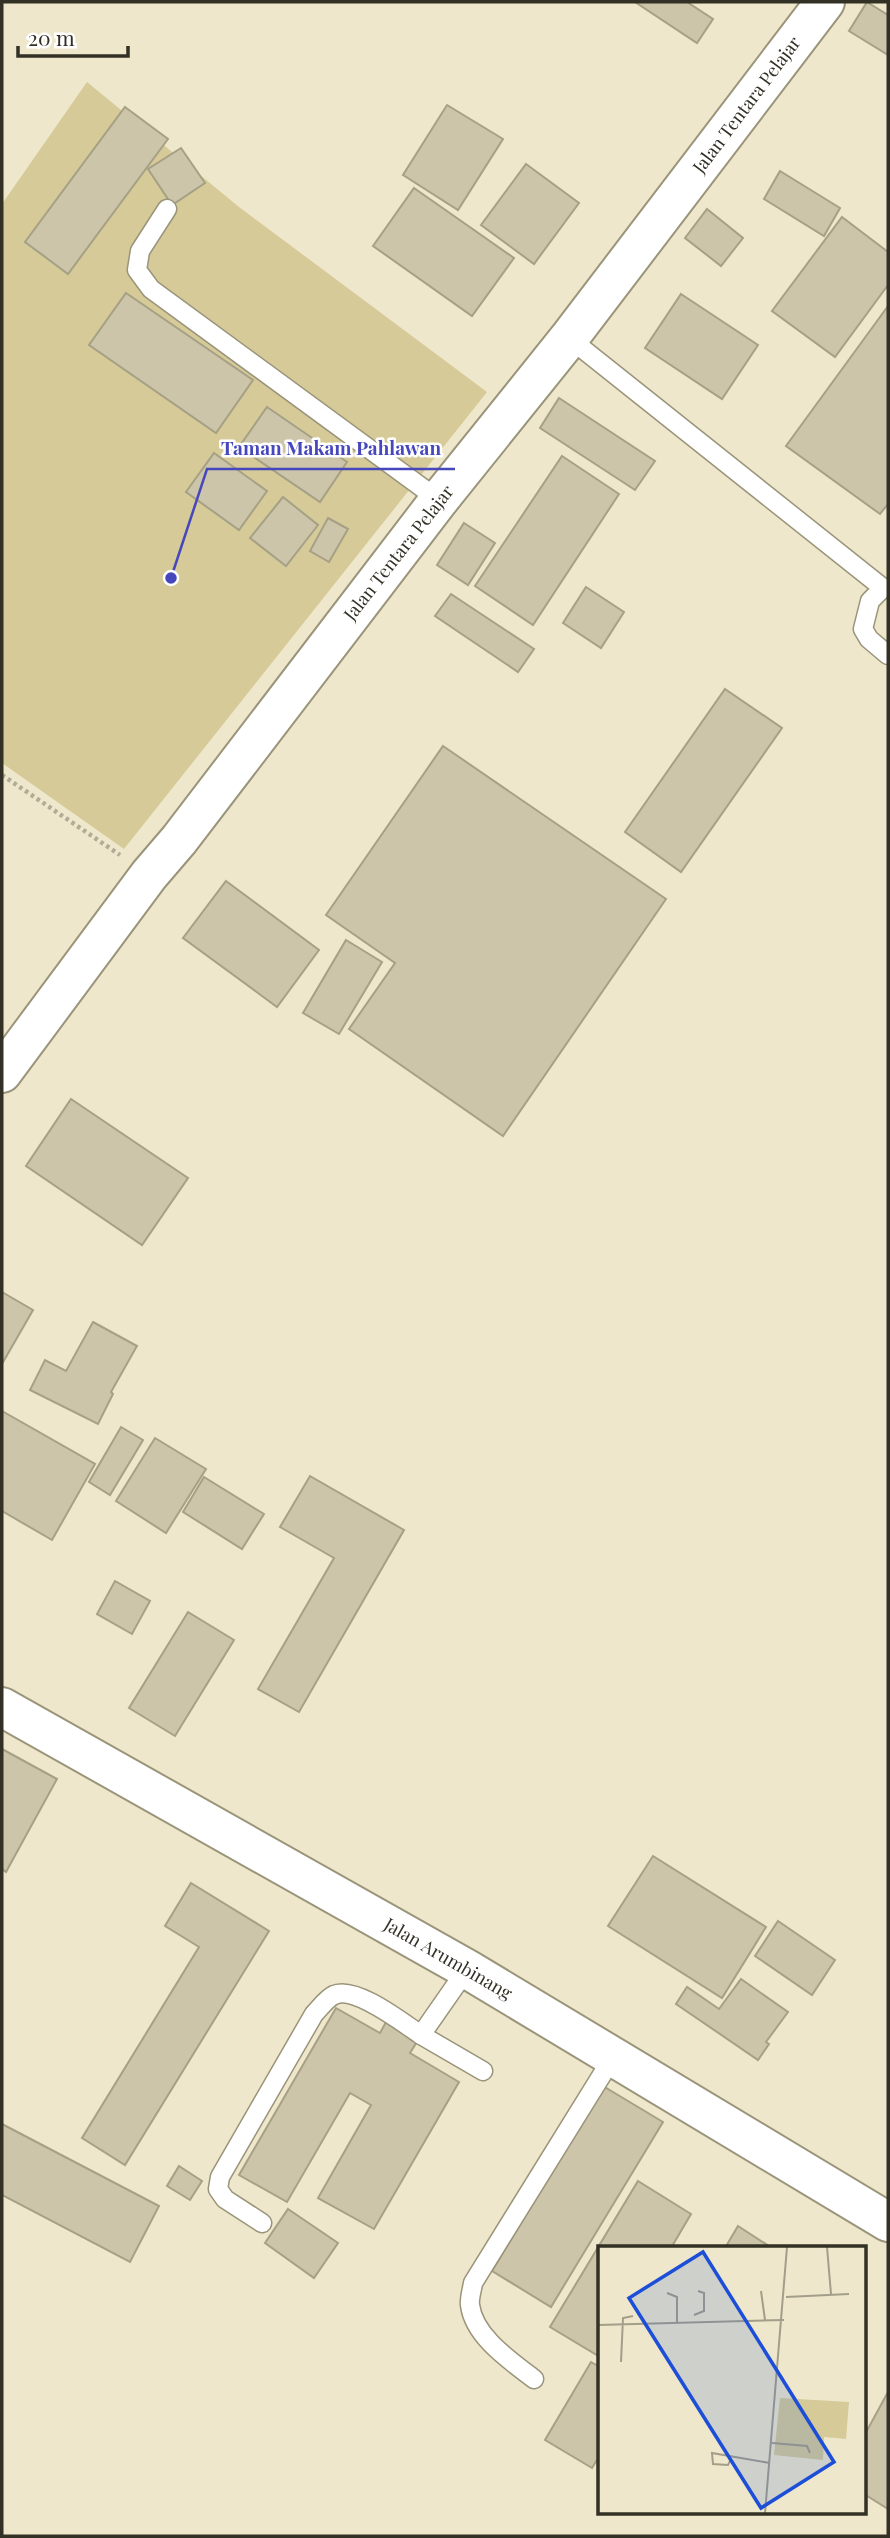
<svg xmlns="http://www.w3.org/2000/svg" width="890" height="2538" viewBox="0 0 890 2538" font-family="'Playfair Display',serif">
<rect width="100%" height="100%" fill="#eee7cb"/>
<polygon fill="#d5ca98" points="87,82 239,207 487,392 124,849 2,763 2,204"/>
<g fill="#ccc5aa" stroke="#a6a085" stroke-width="2">
<polygon points="635,2 687,2 713,19 697,43"/>
<polygon points="867,2 888,15 888,55 849,31"/>
<polygon points="447,105 503,139 458,210 403,175"/>
<polygon points="125,107 168,139 68,274 25,242"/>
<polygon points="181,148 205,183 172,205 148,169"/>
<polygon points="526,164 579,203 534,264 481,225"/>
<polygon points="780,171 840,208 824,236 764,199"/>
<polygon points="414,188 514,258 472,316 373,246"/>
<polygon points="707,209 743,238 721,266 685,238"/>
<polygon points="842,217 888,252 888,285 835,357 772,311"/>
<polygon points="126,293 253,380 216,433 89,345"/>
<polygon points="681,294 758,345 722,399 645,348"/>
<polygon points="888,306 888,504 880,514 786,446"/>
<polygon points="559,398 655,461 635,490 540,428"/>
<polygon points="267,407 347,462 320,502 239,447"/>
<polygon points="214,453 267,491 239,530 186,492"/>
<polygon points="562,456 619,494 533,625 475,586"/>
<polygon points="283,497 318,525 286,566 250,538"/>
<polygon points="328,518 348,529 329,562 310,551"/>
<polygon points="464,523 495,543 468,585 437,565"/>
<polygon points="586,587 624,612 601,648 563,623"/>
<polygon points="451,594 534,649 518,672 435,616"/>
<polygon points="725,689 782,728 681,872 625,832"/>
<polygon points="443,746 666,899 503,1136 349,1029 395,963 326,915"/>
<polygon points="226,881 319,950 277,1007 183,938"/>
<polygon points="346,940 382,962 339,1034 303,1013"/>
<polygon points="71,1099 188,1178 142,1245 26,1166"/>
<polygon points="2,1292 33,1310 2,1364"/>
<polygon points="93,1322 137,1346 111,1392 113,1394 98,1424 30,1390 45,1360 66,1371"/>
<polygon points="2,1411 95,1464 52,1540 2,1511"/>
<polygon points="121,1427 143,1440 110,1495 89,1482"/>
<polygon points="155,1438 206,1469 166,1533 116,1501"/>
<polygon points="310,1476 404,1530 299,1712 258,1689 334,1558 280,1527"/>
<polygon points="204,1477 264,1514 242,1549 183,1512"/>
<polygon points="115,1581 150,1601 132,1634 97,1614"/>
<polygon points="188,1612 234,1640 175,1736 129,1708"/>
<polygon points="2,1749 57,1779 6,1872 2,1869"/>
<polygon points="653,1856 766,1927 722,1998 608,1926"/>
<polygon points="191,1883 269,1931 125,2165 82,2138 199,1947 165,1926"/>
<polygon points="778,1921 835,1960 812,1995 755,1956"/>
<polygon points="741,1979 788,2012 766,2042 769,2044 758,2060 676,2004 687,1987 719,2009"/>
<polygon points="336,2008 380,2033 386,2022 418,2040 410,2053 459,2082 374,2229 318,2198 371,2105 350,2093 287,2202 239,2175"/>
<polygon points="603,2086 663,2122 551,2307 492,2271"/>
<polygon points="2,2124 159,2206 130,2262 2,2195"/>
<polygon points="179,2166 202,2181 190,2200 167,2186"/>
<polygon points="638,2181 691,2214 671,2248 600,2248 600,2357 550,2327"/>
<polygon points="288,2209 338,2243 314,2278 265,2243"/>
<polygon points="738,2226 772,2248 725,2248"/>
<polygon points="591,2362 600,2367 600,2455 592,2468 545,2440"/>
<polygon points="888,2392 888,2509 864,2494 864,2436"/>
</g>
<g fill="none" stroke-linecap="round" stroke-linejoin="round">
<defs>
<g id="lane">
<polyline points="167,209 140,251 137,270 151,289 439,500"/>
<polyline points="569,338 883,588 870,601 863,629 869,639 888,655"/>
<polyline points="467,1969 421,2035 483,2071"/>
<path d="M262,2223L225,2199L218,2189L220,2177L314,2014C319,2009 327,1998 334,1995C355,1985 403,2023 421,2035"/>
<path d="M534,2379C511,2361 474,2337 470,2305C469,2299 472,2290 473,2283L613,2057"/>
</g>
<g id="secondary">
<polyline points="2,1073 149,875 179,840 439,500 569,338 825,2"/>
<polyline points="2,1707 467,1969 888,2222"/>
</g>
</defs>
<use href="#lane" stroke="#9a947a" stroke-width="21"/>
<use href="#secondary" stroke="#9a947a" stroke-width="42"/>
<polyline stroke="#b2ac96" stroke-width="4.5" stroke-dasharray="3.5 3.5" stroke-linecap="butt" points="2,775 120,855"/>
<use href="#lane" stroke="#fff" stroke-width="18"/>
<use href="#secondary" stroke="#fff" stroke-width="38"/>
</g>
<g text-anchor="middle" stroke-width="5" stroke-linejoin="round" paint-order="stroke">
<g font-size="18" fill="#333025" stroke="#fff">
<text transform="translate(747 105) rotate(-53)" y="6">Jalan Tentara Pelajar</text>
<text transform="translate(399 553) rotate(-52)" y="6">Jalan Tentara Pelajar</text>
<text transform="translate(448 1959) rotate(30)" y="6">Jalan Arumbinang</text>
</g>
</g>
<g transform="translate(598 2246)">
<rect width="268" height="268" fill="#eee7cb"/>
<path d="M182,152L251,156L248,193L226,191L225,214L176,209Z" fill="#d5ca98"/>
<path fill="none" stroke="#a39e89" stroke-width="2" d="M229,1L233,48M163,45L167,74M69,47L79,51V77M188,51L251,48M96,69L106,65V47L100,45M0,79L186,74M23,116L25,72L35,70M174,197L209,200L212,207M133,213L130,219L115,218L114,207L172,217M167,267L189,1"/>
<path fill="#1d4ed8" fill-opacity="0.15" stroke="#1d4ed8" stroke-width="3.5" d="M105,6L236,216L163,262L31,52Z"/>
<rect width="268" height="268" fill="none" stroke="#333025" stroke-width="3.5"/>
</g>
<path fill="none" stroke="#4747bd" stroke-width="2.5" d="M171 578L207 469H455"/>
<circle fill="#4747bd" stroke="#fff" stroke-width="2.5" cx="171" cy="578" r="7"/>
<g font-size="19" text-anchor="middle" font-weight="bold" fill="#4747bd" stroke="#fff" stroke-width="5" stroke-linejoin="round" paint-order="stroke">
<text x="331" y="455">Taman Makam Pahlawan</text>
</g>
<rect width="890" height="2538" fill="none" stroke="#333025" stroke-width="7"/>
<path d="M18 46v10h110v-10" fill="none" stroke="#333025" stroke-width="3.5"/>
<text x="28" y="46" font-size="21" fill="#333025" stroke="#ffffff" stroke-width="5" paint-order="stroke">20 m</text>
</svg>
